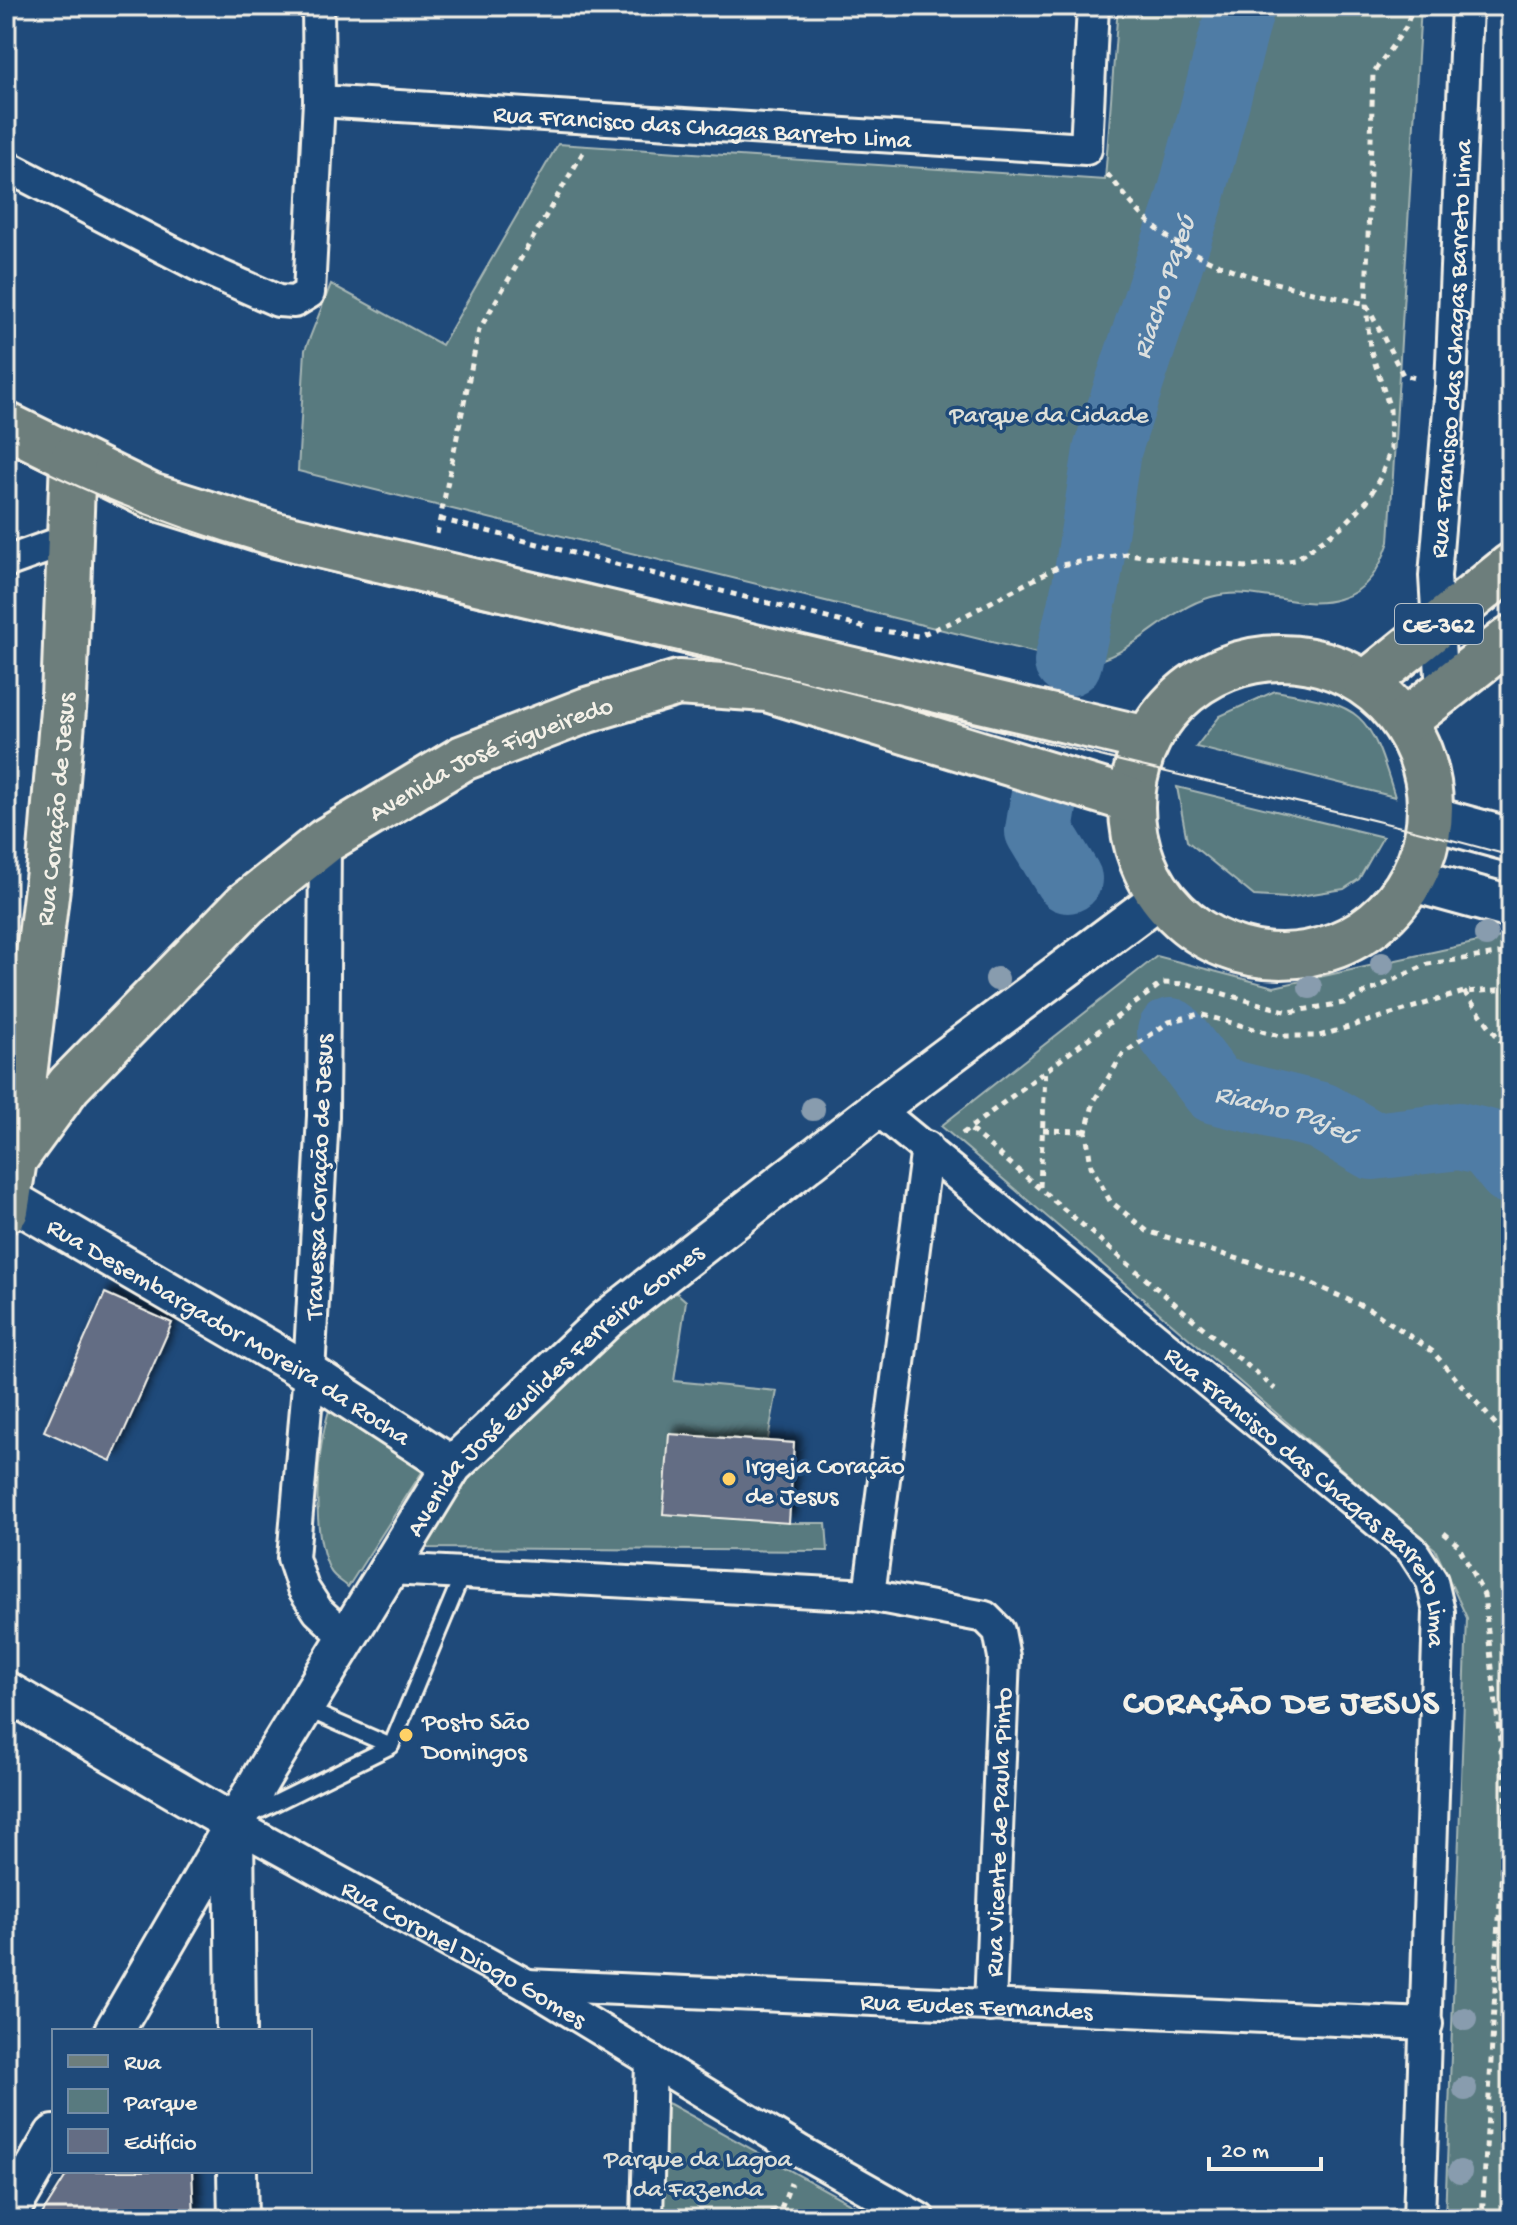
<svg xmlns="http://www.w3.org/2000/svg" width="1517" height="2225" viewBox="0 0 1517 2225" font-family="'Gochi Hand',sans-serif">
<defs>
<filter id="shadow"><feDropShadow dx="7" dy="-7" stdDeviation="4" flood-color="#0009"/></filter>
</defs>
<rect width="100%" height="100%" fill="#1f4a7a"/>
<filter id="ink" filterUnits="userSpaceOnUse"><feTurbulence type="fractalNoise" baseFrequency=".0125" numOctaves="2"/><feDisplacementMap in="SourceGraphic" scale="16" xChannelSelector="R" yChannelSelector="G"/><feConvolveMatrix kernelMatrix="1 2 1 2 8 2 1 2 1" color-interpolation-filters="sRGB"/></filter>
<g filter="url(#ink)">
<g fill="#587a7f" stroke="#a6b6b4" stroke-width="2">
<path d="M1118,6H1421L1389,542C1380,568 1368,591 1339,599C1297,612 1256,584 1211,597C1162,611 1134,658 1081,664L298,471L305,350L331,284L442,345L558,144L1105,180Z"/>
<path d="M1275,691C1364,706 1369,711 1395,797L1196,747L1220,716Z"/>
<polygon points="1177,787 1383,837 1359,879 1344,889 1287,898 1254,896 1187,841"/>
<polygon points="1505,936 1511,938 1511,2219 1445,2219 1467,1618 1435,1549 941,1126 1157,956 1274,987"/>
<polygon points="677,1293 686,1301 674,1381 777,1391 767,1444 789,1523 826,1523 828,1551 426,1548 437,1513 466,1472 659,1295"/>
<path d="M330,1407L424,1469L348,1587C343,1582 333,1577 330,1570C310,1530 317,1449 330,1407Z"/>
<polygon points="653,2098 670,2104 878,2219 649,2219"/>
</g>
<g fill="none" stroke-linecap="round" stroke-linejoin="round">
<g stroke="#507ba5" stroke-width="68">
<path id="s1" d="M1068,662L1086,586L1107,451L1189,203L1241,6"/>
<polyline points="1045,794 1039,831 1068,879"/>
<path id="s2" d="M1171,1032L1215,1090L1321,1116L1373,1146L1459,1136L1488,1143L1511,1171"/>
</g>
</g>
<g fill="#646d84" stroke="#f4f1e8" stroke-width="2" filter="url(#shadow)">
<polygon points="105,1293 172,1323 111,1461 44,1431"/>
<polygon points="669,1434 794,1443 789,1523 663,1514"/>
<polygon points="69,2171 192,2171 194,2219 39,2219"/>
</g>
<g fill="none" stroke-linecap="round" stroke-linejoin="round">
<defs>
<g id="service">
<polyline points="304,1708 391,1746"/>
<polyline points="251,1815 391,1746 463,1573"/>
</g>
<g id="minor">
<path id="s3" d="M319,101L1086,149L1093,6"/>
<polyline points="6,166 203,268 278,301 294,302 309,293 319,101 318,6"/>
<polyline points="6,562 70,539"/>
<path id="s4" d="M1442,692L1435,576L1451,386L1467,6"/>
<polyline points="325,841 323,1116 309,1373 293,1558 303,1588 318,1611 347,1638"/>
<path id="s5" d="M877,1109L1412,1550L1432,1581L1439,1612L1419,2219"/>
<polyline points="390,1569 869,1595 985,1617 999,1631 1004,1657 990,2006"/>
<polyline points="869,1595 927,1147"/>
<path id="s6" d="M234,1824L527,1985L800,2151L920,2219"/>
<path id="s7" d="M527,1985L1427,2024"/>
<polyline points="647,2219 651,2060"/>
</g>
<g id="tertiary">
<path id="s8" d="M8,1198L309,1373L452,1466"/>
<polyline points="6,1691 234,1824"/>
<polyline points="234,1826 236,2031"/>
<path id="s9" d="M114,2031L264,1773L452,1466L607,1319L877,1109L1161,897"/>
<polyline points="237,2171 238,2219"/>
<polyline points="6,2218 54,2135"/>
</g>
<g id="secondary">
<polyline points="1431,818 1511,840"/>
<polyline points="1413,880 1511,907"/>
</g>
<g id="primary">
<polyline points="6,425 151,496 276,535 1147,739"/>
<circle cx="1281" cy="807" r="149"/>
<polyline points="1366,683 1511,566"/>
<polyline points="1405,721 1511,638"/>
<path id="s10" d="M14,1157L50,863L64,698L73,458"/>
<path id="s11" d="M6,1210L14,1160L69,1085L246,904L325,841L463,758L587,710L678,683L767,689L1131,800"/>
</g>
</defs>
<use href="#service" stroke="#f4f1e8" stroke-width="20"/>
<use href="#minor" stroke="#f4f1e8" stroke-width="36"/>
<use href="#tertiary" stroke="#f4f1e8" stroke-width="44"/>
<use href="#secondary" stroke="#f4f1e8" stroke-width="48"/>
<use href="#primary" stroke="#f4f1e8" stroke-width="50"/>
<g stroke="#f4f1e8" stroke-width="5" stroke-dasharray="6 6" stroke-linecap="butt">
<path d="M1107,174C1121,189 1133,207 1148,221C1204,274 1294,287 1366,304L1403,375L1419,379"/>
<polyline points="440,519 866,628"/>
<polyline points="437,534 479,330 585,149"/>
<polyline points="876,630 918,636 957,620 1061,565 1126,554 1245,567 1295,560 1345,524 1367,501 1381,476 1391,449 1390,409 1370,348 1366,304 1373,73 1406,27 1413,6"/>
<polyline points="1511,989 1464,992 1319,1036 1280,1036 1199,1014 1169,1022 1123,1054 1094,1101 1086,1131 1091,1166 1110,1201 1147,1231 1297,1277 1371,1310 1432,1351 1511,1442"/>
<polyline points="1464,992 1511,1055"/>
<polyline points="971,1130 1275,1389"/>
<polyline points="1043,1130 1086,1131"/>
<polyline points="962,1134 1162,983 1188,984 1289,1012 1344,1003 1428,964 1511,952"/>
<polyline points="1040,1187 1045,1073"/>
<polyline points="1444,1533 1458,1545 1484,1595 1506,1796 1482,2219"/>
<polyline points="747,2219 781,2209 791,2183"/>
<polyline points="781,2219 781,2209"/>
</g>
<use href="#service" stroke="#1f4a7a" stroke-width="14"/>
<use href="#minor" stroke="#1f4a7a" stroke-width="30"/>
<use href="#tertiary" stroke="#1f4a7a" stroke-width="38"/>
<use href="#secondary" stroke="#1f4a7a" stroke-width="42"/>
<use href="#primary" stroke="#6d7e7c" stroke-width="44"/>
<path stroke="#f4f1e8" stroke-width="2" d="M6,451C209,560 442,598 665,648C823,684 980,727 1137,765C1262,795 1388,821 1511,856"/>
</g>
<g fill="#889cae">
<circle cx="1486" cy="935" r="12"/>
<circle cx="1382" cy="964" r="12"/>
<circle cx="997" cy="979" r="12"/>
<circle cx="1310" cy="987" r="12"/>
<circle cx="813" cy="1109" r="12"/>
<circle cx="1465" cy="2019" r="12"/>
<circle cx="1465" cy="2089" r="12"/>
<circle cx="1460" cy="2172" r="12"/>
</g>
</g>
<g fill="#ffd166" stroke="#1f4a7a" stroke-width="3">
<circle cx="729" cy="1479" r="8"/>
<circle cx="406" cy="1735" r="8"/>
</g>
<g text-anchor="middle" stroke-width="7" stroke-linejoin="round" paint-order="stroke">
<rect fill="#1f4a7a" stroke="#b4bfc7" stroke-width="2" x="1395" y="604" width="88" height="40" rx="6"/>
<g font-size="24" font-weight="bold" fill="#f4f1e8">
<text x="1439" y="632">CE-362</text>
</g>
<g font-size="26" fill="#f4f1e8" stroke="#1f4a7a">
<text dy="9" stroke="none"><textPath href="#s3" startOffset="384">Rua Francisco das Chagas Barreto Lima</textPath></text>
<text dy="9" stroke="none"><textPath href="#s4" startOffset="344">Rua Francisco das Chagas Barreto Lima</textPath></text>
<text dy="9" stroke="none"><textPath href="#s11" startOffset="684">Avenida José Figueiredo</textPath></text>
<text dy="9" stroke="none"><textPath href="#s10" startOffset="350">Rua Coração de Jesus</textPath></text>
<text transform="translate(317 1177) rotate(-88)" y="9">Travessa Coração de Jesus</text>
<text dy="9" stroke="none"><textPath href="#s8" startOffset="258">Rua Desembargador Moreira da Rocha</textPath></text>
<text dy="9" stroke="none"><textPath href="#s9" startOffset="784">Avenida José Euclides Ferreira Gomes</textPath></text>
<text dy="9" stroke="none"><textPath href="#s5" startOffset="588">Rua Francisco das Chagas Barreto Lima</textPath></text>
<text transform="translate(997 1832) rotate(-88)" y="9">Rua Vicente de Paula Pinto</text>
<text dy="9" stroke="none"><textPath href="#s6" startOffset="264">Rua Coronel Diogo Gomes</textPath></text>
<text dy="9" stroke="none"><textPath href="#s7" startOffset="450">Rua Eudes Fernandes</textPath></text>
</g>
<g font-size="26" fill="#dddfd8" stroke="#1f4a7a">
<text x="1049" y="422">Parque da Cidade</text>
<text x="698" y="2166">Parque da Lagoa<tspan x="698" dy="30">da Fazenda</tspan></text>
</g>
<g font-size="26" fill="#f4f1e8" stroke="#1f4a7a" text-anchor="start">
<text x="745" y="1473">Irgeja Coração<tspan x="745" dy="30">de Jesus</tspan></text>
<text x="422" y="1729">Posto São<tspan x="422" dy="30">Domingos</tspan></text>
</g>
<g font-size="28" font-style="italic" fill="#dbdfde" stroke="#1f4a7a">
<text dy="10" stroke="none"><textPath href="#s1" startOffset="388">Riacho Pajeú</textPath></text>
<text dy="10" stroke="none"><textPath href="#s2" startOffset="148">Riacho Pajeú</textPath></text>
</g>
<g font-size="34" font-weight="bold" letter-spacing="2" fill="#f4f1e8" stroke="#1f4a7a">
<text x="1282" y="1712">CORAÇÃO DE JESUS</text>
</g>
</g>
<rect width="1517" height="2225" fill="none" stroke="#1f4a7a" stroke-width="32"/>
<rect x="16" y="16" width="1485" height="2193" fill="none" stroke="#f4f1e8" stroke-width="3" filter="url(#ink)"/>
<rect x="52" y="2029" width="260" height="144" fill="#1f4a7a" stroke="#748da6" stroke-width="2"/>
<rect x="68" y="2055" width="40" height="12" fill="#6d7e7c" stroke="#748da6" stroke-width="2"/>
<text x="124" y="2069" font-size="24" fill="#f4f1e8">Rua</text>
<rect x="68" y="2089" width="40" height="24" fill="#587a7f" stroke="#748da6" stroke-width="2"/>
<text x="124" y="2109" font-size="24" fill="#f4f1e8">Parque</text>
<rect x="68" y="2129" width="40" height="24" fill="#646d84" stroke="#748da6" stroke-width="2"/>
<text x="124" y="2149" font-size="24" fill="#f4f1e8">Edifício</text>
<path d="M1209 2157v12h112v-12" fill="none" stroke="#f4f1e8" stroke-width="4"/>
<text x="1221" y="2157" font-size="24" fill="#f4f1e8" stroke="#1f4a7a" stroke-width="6" paint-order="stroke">20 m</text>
</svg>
